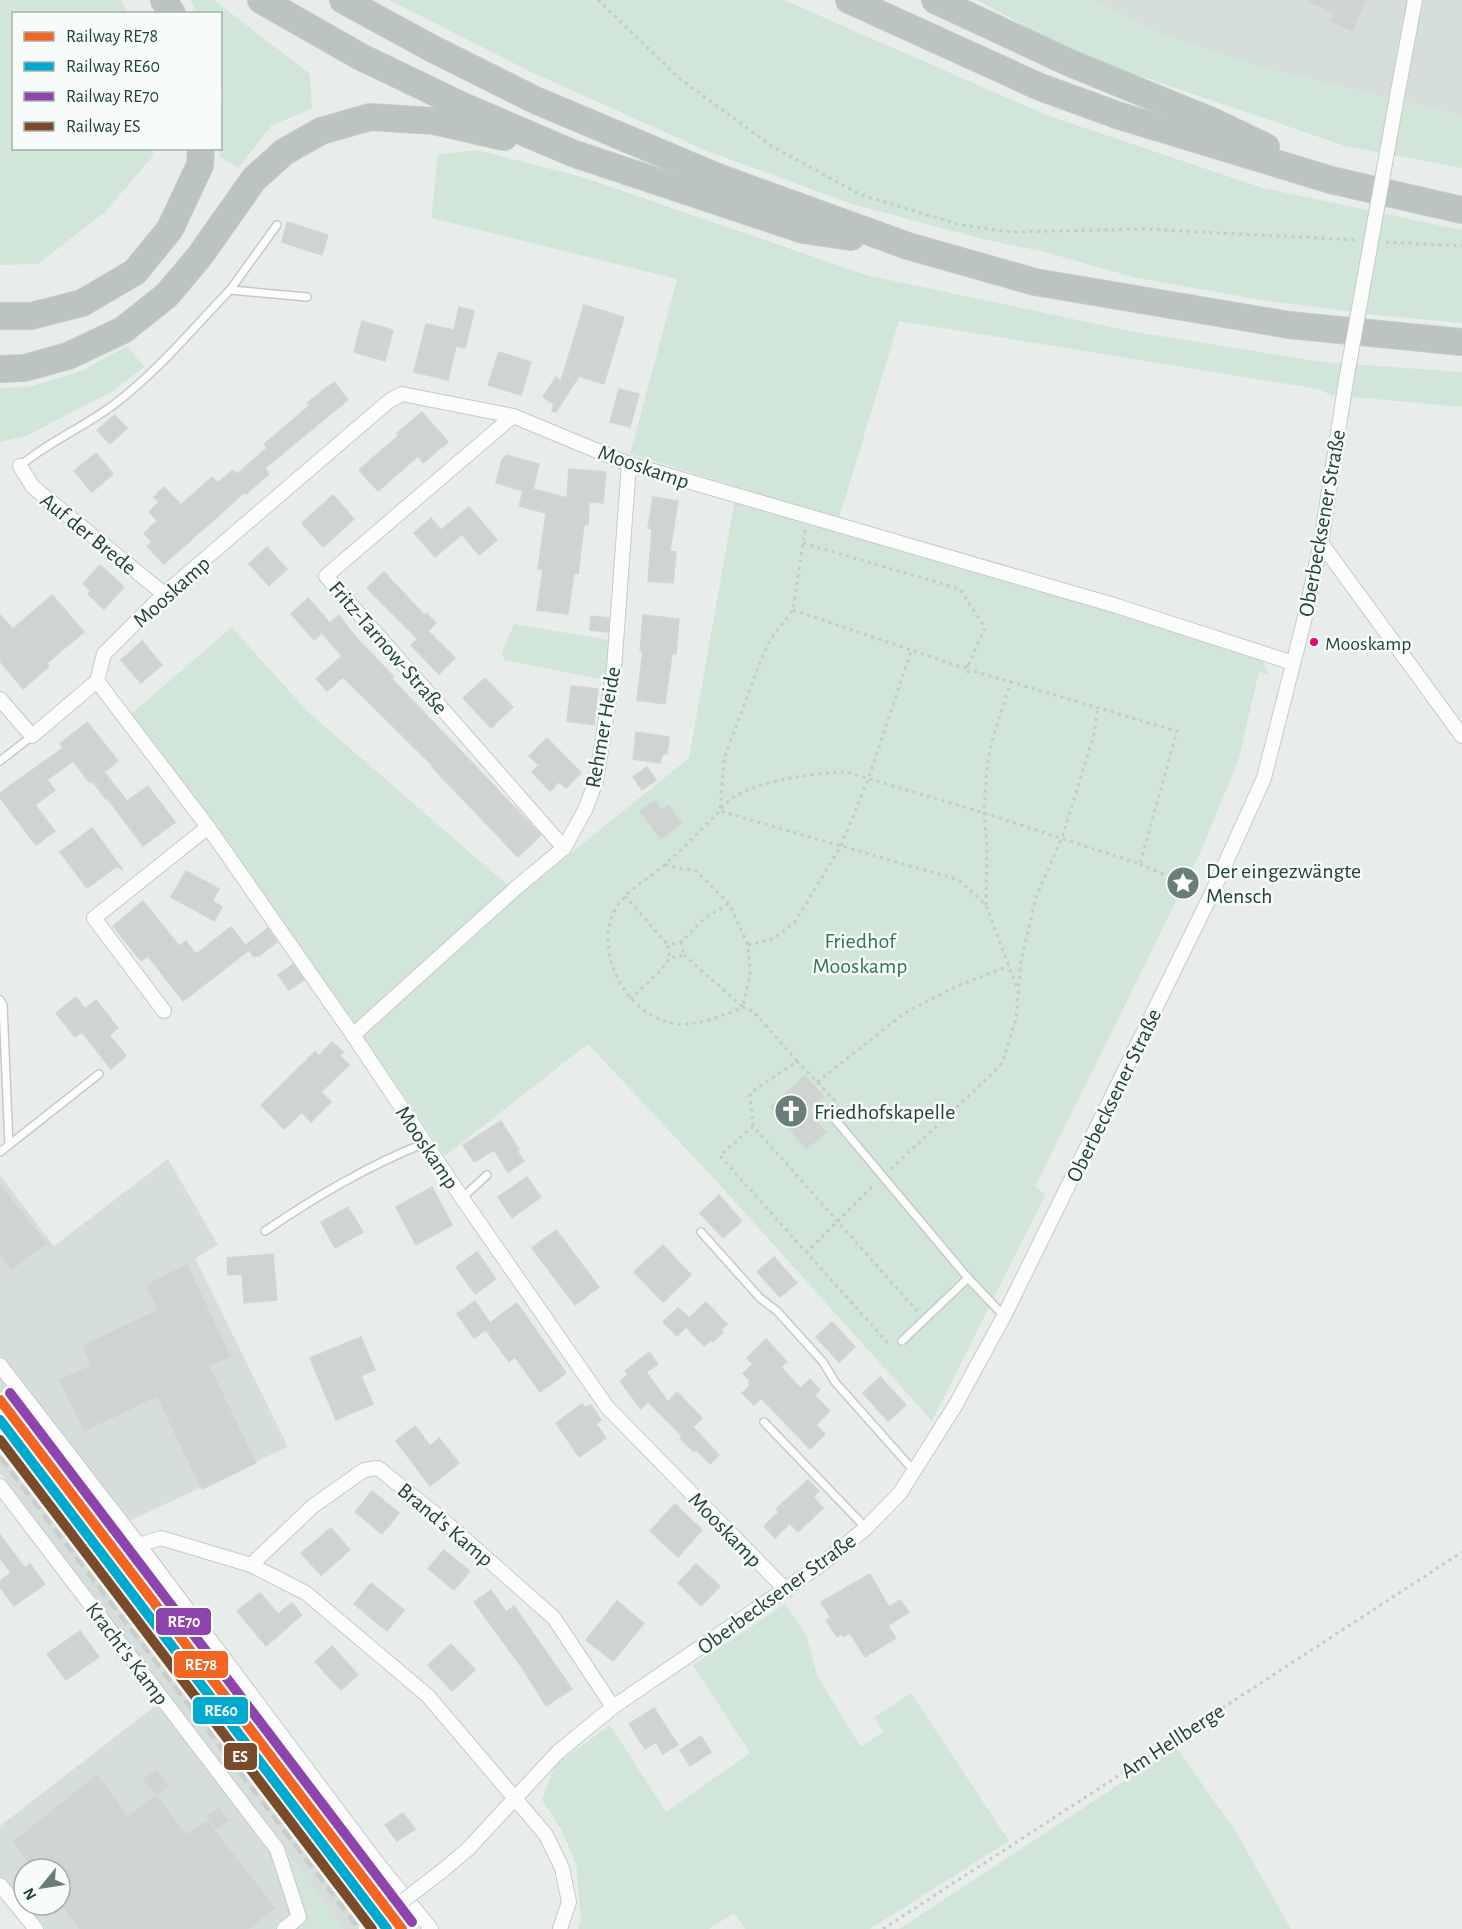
<svg xmlns="http://www.w3.org/2000/svg" width="1462" height="1929" viewBox="0 0 1462 1929" font-family="'Alegreya Sans',sans-serif">
<rect width="100%" height="100%" fill="#e8edeb"/>
<g fill="#d6dedb" fill-rule="evenodd">
<polygon points="1094,0 1462,0 1462,116 1263,68 1163,36"/>
<path d="M168,1159L218,1245L195,1258L288,1447L114,1528L313,1792L345,1835L355,1845L367,1864L417,1929H343L285,1850L311,1919L298,1929H41L0,1878V1826L168,1696L0,1473V1175L54,1246ZM24,1869H60V1905H24Z"/>
</g>
<g fill="#d1e6d8">
<polygon points="0,0 121,0 127,13 14,14 14,148 153,149 153,156 105,212 38,264 0,265"/>
<polygon points="190,0 214,0 310,74 312,109 272,125 238,168 220,156 223,93 220,83 220,14 197,13"/>
<polygon points="389,0 784,0 1049,116 1263,188 1462,230 1462,323 1376,315 1261,300 1133,277 1045,252 982,239 852,204 707,151 531,72"/>
<polygon points="977,0 1094,0 1163,36 1263,68 1462,116 1462,168 1345,146 1076,54"/>
<polygon points="477,150 582,177 866,275 1130,331 1322,362 1462,372 1462,407 1331,395 1318,389 899,321 839,518 1265,645 1262,661 1270,675 1259,672 1238,762 1199,855 1035,1187 1046,1194 932,1421 719,1184 588,1044 445,1156 340,1002 130,715 232,627 307,711 519,895 689,758 737,487 630,454 677,279 431,218 438,154"/>
<polygon points="127,346 144,367 113,391 26,436 0,442 0,388 32,386 81,371"/>
<polygon points="514,624 615,641 610,681 504,660 502,653"/>
<polygon points="785,1604 806,1634 817,1676 861,1747 883,1732 875,1717 911,1693 1009,1841 870,1929 745,1929 734,1913 709,1929 578,1929 581,1918 576,1864 562,1831 542,1800 555,1765 610,1725 666,1812 750,1753 693,1665"/>
<polygon points="1176,1747 1236,1832 1291,1929 899,1929"/>
<polygon points="284,1848 343,1929 298,1929 311,1919"/>
</g>
<g fill="#cfd4d2" stroke="#d1d6d4" stroke-width="1.5">
<polygon points="1306,0 1366,0 1352,31 1330,21 1334,13"/>
<polygon points="287,222 328,235 322,255 282,242"/>
<polygon points="584,305 624,317 604,384 579,376 556,412 552,411 554,404 543,397 556,377 561,381"/>
<polygon points="459,307 474,311 465,348 456,346 448,380 414,372 426,324 454,330"/>
<polygon points="362,321 393,330 385,361 354,352"/>
<polygon points="499,352 531,362 521,395 488,385"/>
<polygon points="334,382 348,400 265,468 269,474 246,494 245,492 164,564 147,546 152,542 144,533 157,521 149,512 159,502 154,497 164,487 181,505 212,477 217,483 233,470 237,474 267,448 264,444 309,406 307,403"/>
<polygon points="619,389 639,394 630,427 610,422"/>
<polygon points="422,412 448,442 423,463 418,456 378,491 359,470 399,435 397,433"/>
<polygon points="115,415 127,428 110,444 97,430"/>
<polygon points="96,453 113,474 92,492 74,471"/>
<polygon points="506,455 539,464 533,489 567,498 569,469 606,472 603,503 589,502 588,525 584,524 578,574 574,573 568,614 537,610 543,569 538,569 546,513 519,506 523,491 496,483 502,460"/>
<polygon points="333,495 354,519 323,547 302,523"/>
<polygon points="653,497 678,501 670,551 676,552 673,583 648,581 652,529 648,528"/>
<polygon points="469,507 497,540 479,555 462,534 435,557 414,533 431,518 441,530"/>
<polygon points="267,547 287,569 269,586 249,564"/>
<polygon points="100,565 124,587 104,609 88,594 91,591 83,584"/>
<polygon points="384,572 424,615 426,613 436,623 428,631 455,658 439,674 411,645 418,639 367,588"/>
<polygon points="52,595 84,632 47,663 49,666 23,689 0,661 0,615 13,629"/>
<polygon points="308,598 330,623 339,615 353,634 394,677 392,679 541,835 518,857 432,767 433,766 343,677 327,691 316,679 342,656 322,633 314,640 291,614"/>
<polygon points="643,615 679,619 676,654 672,654 665,704 637,700 643,651 640,651"/>
<polygon points="591,616 609,618 608,632 590,630"/>
<polygon points="142,641 162,665 141,683 121,660"/>
<polygon points="485,678 513,707 491,728 463,698"/>
<polygon points="571,686 598,689 594,725 567,721"/>
<polygon points="87,722 118,761 104,772 127,801 148,786 175,822 143,846 107,798 106,799 92,781 90,783 73,761 47,780 55,790 35,805 55,831 36,845 0,798 0,793 63,748 60,744"/>
<polygon points="636,732 669,737 667,754 662,754 660,763 633,759"/>
<polygon points="547,738 581,773 566,788 559,782 550,791 532,772 539,765 529,756"/>
<polygon points="647,767 656,780 642,790 633,777"/>
<polygon points="655,800 662,810 668,805 682,823 661,839 640,811"/>
<polygon points="92,828 123,870 115,865 116,867 87,888 60,852"/>
<polygon points="186,871 219,889 212,901 222,907 214,921 171,897"/>
<polygon points="143,901 179,946 186,941 196,954 231,927 249,950 183,1001 148,956 141,961 113,926"/>
<polygon points="268,928 277,942 259,956 253,956 246,945"/>
<polygon points="293,964 304,980 289,990 278,975"/>
<polygon points="76,997 85,1009 96,1000 118,1028 109,1035 126,1056 111,1069 82,1032 75,1037 56,1013"/>
<polygon points="332,1042 343,1052 340,1056 349,1065 321,1092 331,1102 311,1122 302,1112 284,1129 261,1105 315,1052 319,1056"/>
<polygon points="805,1076 824,1097 809,1111 826,1132 807,1149 770,1107"/>
<polygon points="501,1121 519,1150 517,1151 524,1161 508,1172 494,1150 474,1162 463,1145"/>
<polygon points="527,1177 541,1197 512,1218 498,1197"/>
<polygon points="0,1184 46,1243 11,1270 0,1255"/>
<polygon points="432,1187 452,1225 416,1245 396,1207"/>
<polygon points="719,1195 742,1221 723,1238 700,1213"/>
<polygon points="348,1207 363,1232 335,1248 321,1222"/>
<polygon points="556,1230 599,1287 575,1305 532,1248"/>
<polygon points="663,1245 691,1275 663,1302 634,1272"/>
<polygon points="477,1252 496,1279 475,1294 456,1267"/>
<polygon points="273,1254 277,1300 244,1303 242,1274 228,1275 227,1258"/>
<polygon points="774,1257 797,1283 780,1297 757,1272"/>
<polygon points="187,1265 230,1356 209,1366 256,1463 202,1489 157,1396 84,1431 60,1380 92,1365 83,1346 158,1310 146,1285"/>
<polygon points="475,1301 490,1323 517,1303 566,1373 540,1392 515,1357 509,1362 486,1330 474,1338 457,1314"/>
<polygon points="706,1302 727,1324 721,1330 723,1332 713,1342 711,1340 704,1346 686,1327 677,1336 663,1322 678,1308 689,1318"/>
<polygon points="832,1322 855,1347 839,1362 816,1337"/>
<polygon points="361,1337 375,1370 361,1376 373,1404 336,1420 310,1358"/>
<polygon points="766,1339 787,1362 781,1367 800,1388 810,1379 820,1390 814,1395 830,1411 816,1425 825,1434 810,1449 761,1398 754,1405 742,1393 750,1386 748,1383 750,1381 743,1373 753,1364 747,1358"/>
<polygon points="649,1352 658,1364 646,1372 668,1402 677,1392 702,1418 693,1427 719,1455 710,1464 696,1450 694,1452 680,1438 682,1436 648,1402 641,1409 620,1381 628,1375 625,1371"/>
<polygon points="880,1377 906,1405 888,1421 863,1393"/>
<polygon points="582,1404 585,1408 591,1405 601,1420 596,1424 606,1438 579,1457 556,1423"/>
<polygon points="415,1426 430,1446 439,1438 459,1463 430,1486 396,1441"/>
<polygon points="808,1480 819,1491 813,1497 823,1508 798,1532 790,1523 775,1538 764,1526 779,1512 776,1509"/>
<polygon points="372,1491 399,1513 382,1534 355,1512"/>
<polygon points="675,1504 702,1530 678,1557 650,1531"/>
<polygon points="331,1528 350,1550 321,1575 301,1553"/>
<polygon points="0,1535 25,1568 30,1564 45,1584 14,1606 0,1587 0,1581 11,1573 0,1558"/>
<polygon points="444,1550 470,1571 454,1590 428,1569"/>
<polygon points="696,1564 720,1586 701,1606 678,1583"/>
<polygon points="870,1574 889,1607 900,1600 909,1612 888,1626 896,1638 865,1657 850,1633 843,1637 841,1634 837,1637 826,1620 831,1618 821,1602"/>
<polygon points="371,1583 404,1610 387,1631 354,1604"/>
<polygon points="491,1590 506,1612 514,1606 572,1689 546,1706 523,1669 474,1602"/>
<polygon points="260,1593 278,1614 292,1603 302,1615 266,1646 237,1611"/>
<polygon points="617,1601 644,1623 613,1661 586,1640"/>
<polygon points="80,1631 99,1657 66,1680 47,1654"/>
<polygon points="451,1644 475,1670 452,1691 428,1665"/>
<polygon points="332,1646 358,1675 341,1690 315,1662"/>
<polygon points="654,1708 678,1745 663,1754 656,1742 645,1749 629,1724"/>
<polygon points="701,1736 711,1752 690,1766 680,1750"/>
<polygon points="156,1769 169,1786 156,1795 143,1779"/>
<polygon points="97,1775 128,1817 156,1795 186,1835 207,1821 275,1908 248,1929 80,1929 60,1903 60,1869 34,1869 13,1842"/>
<polygon points="219,1808 228,1820 216,1829 207,1817"/>
<polygon points="403,1813 415,1829 397,1841 385,1825"/>
</g>
<g fill="none" stroke-linecap="round" stroke-linejoin="round">
<defs>
<g id="service">
<polyline points="230,290 277,225"/>
<path d="M20,466C49,441 85,427 116,403C158,371 193,328 230,290L307,297"/>
<polyline points="0,761 32,736"/>
<polyline points="0,1000 3,1005 9,1145"/>
<polyline points="828,1111 968,1278 1004,1316"/>
<polyline points="0,1152 99,1074"/>
<polyline points="462,1198 487,1175"/>
<path d="M265,1231C317,1196 367,1166 425,1143"/>
<polyline points="701,1232 760,1298 777,1311 823,1362 835,1382 914,1471"/>
<polyline points="902,1341 968,1278"/>
<polyline points="764,1422 866,1528"/>
</g>
<g id="minor">
<polyline points="1398,91 1415,0"/>
<polyline points="513,416 326,576 564,848"/>
<polyline points="20,466 33,487 164,594"/>
<polyline points="1321,543 1462,736"/>
<polyline points="0,699 32,736 97,681"/>
<polyline points="164,1011 94,918 208,827"/>
<polyline points="353,1035 517,887 564,848 585,810 596,781 614,669 629,464"/>
<polyline points="0,1365 139,1545 378,1864 431,1929"/>
<polyline points="0,1486 277,1849 299,1917 284,1929"/>
<polyline points="139,1545 161,1538 251,1565 306,1593 428,1696 546,1835 562,1868 569,1902 560,1929"/>
<polyline points="251,1565 313,1506 364,1470 378,1468 450,1526 554,1618 613,1707"/>
<polyline points="786,1590 607,1407 462,1198 353,1035 208,827 97,681 104,654 164,594 389,401 402,394 513,416 629,464 1117,606 1293,663"/>
<polyline points="442,1871 468,1849 558,1752 613,1707 822,1564 866,1528 900,1493 955,1406 1004,1316 1211,895 1264,778 1304,621 1321,543 1346,381"/>
<polyline points="0,1885 36,1929"/>
</g>
<g id="motorway">
<polyline points="164,0 172,14"/>
<polyline points="261,0 361,57 465,107 572,153 803,230 851,237"/>
<polyline points="343,0 433,49 535,100 720,178 908,246 1035,282 1289,325 1462,342"/>
<polyline points="849,0 1040,87 1120,116 1331,180 1462,210"/>
<polyline points="935,0 1070,63 1214,122 1266,147"/>
<polyline points="0,316 31,316 82,303 135,272 170,229 200,165 201,148"/>
<polyline points="0,369 24,368 68,356 123,330 167,295 199,257 254,179 284,152 321,131 370,117 434,121 504,137"/>
</g>
</defs>
<use href="#service" stroke="#c5cac8" stroke-width="10"/>
<use href="#minor" stroke="#c5cac8" stroke-width="16"/>
<use href="#motorway" stroke="#c3ccc9" stroke-width="28"/>
<g stroke="#c3ccca" stroke-width="3" stroke-dasharray="3 4.5" stroke-linecap="butt">
<polyline points="598,0 679,78 770,145 861,195 961,225 1012,232 1145,229 1355,240"/>
<polyline points="1386,242 1462,246"/>
<polyline points="805,530 793,610 770,640 757,670 724,759 720,811 959,880 986,905 1017,988"/>
<polyline points="803,543 960,589 985,628 968,666"/>
<polyline points="793,610 964,668"/>
<polygon points="966,666 970,667 968,672 964,670"/>
<polyline points="1140,864 1196,888"/>
<polyline points="665,865 696,871 729,903 748,945 750,974 743,1007 684,955"/>
<polyline points="625,896 668,945"/>
<polyline points="986,905 987,845 984,813 987,766 992,741 1011,681"/>
<polyline points="681,942 684,955 670,958 668,945 681,942 704,919 729,903"/>
<polyline points="748,945 773,939 795,922 841,846 869,777 911,651"/>
<polyline points="630,999 658,973 670,958"/>
<path d="M797,1061L753,1011L743,1007C726,1015 696,1026 677,1024C631,1018 596,961 612,916C621,893 646,881 663,866C682,850 698,832 716,815C721,810 726,802 732,798C761,780 812,773 846,772L984,813L1140,864L1177,731L970,670"/>
<polyline points="817,1082 906,1012 957,986 1009,966"/>
<polyline points="835,1101 797,1061 750,1093 753,1126 917,1311"/>
<polyline points="753,1126 720,1156 887,1342 891,1341"/>
<polyline points="891,1169 994,1072 1003,1061 1016,1019 1021,961 1036,897 1062,838 1094,734 1098,708"/>
<polyline points="806,1253 875,1184"/>
<polyline points="883,1929 1462,1552"/>
</g>
<use href="#service" stroke="#fcfcfc" stroke-width="7"/>
<use href="#minor" stroke="#fcfcfc" stroke-width="14"/>
<use href="#motorway" stroke="#bcc4c2" stroke-width="26"/>
<g stroke="#c9cdcc" stroke-width="4.5" stroke-dasharray="12 6" stroke-linecap="butt">
<polyline points="0,1439 372,1929"/>
<polyline points="0,1457 359,1929"/>
</g>
<defs>
<g id="minor-bridge">
<polyline points="1346,381 1398,91"/>
<polyline points="366,1929 442,1871"/>
</g>
</defs>
<use href="#minor-bridge" stroke="#c5cac8" stroke-width="16" stroke-linecap="butt"/>
<use href="#minor-bridge" stroke="#fcfcfc" stroke-width="14"/>
<defs>
<polyline id="rail-1" points="0,1400 402,1929"/>
<polyline id="rail-2" points="0,1420 387,1929"/>
<polyline id="rail-3" points="10,1393 412,1922"/>
<polyline id="rail-4" points="0,1440 372,1929"/>
</defs>
<use href="#rail-1" stroke="#f7fbf9" stroke-width="15"/>
<use href="#rail-2" stroke="#f7fbf9" stroke-width="15"/>
<use href="#rail-3" stroke="#f7fbf9" stroke-width="15"/>
<use href="#rail-4" stroke="#f7fbf9" stroke-width="15"/>
<use href="#rail-1" stroke="#f26522" stroke-width="10"/>
<use href="#rail-2" stroke="#00a9ce" stroke-width="10"/>
<use href="#rail-3" stroke="#8e44ad" stroke-width="10"/>
<use href="#rail-4" stroke="#7a4b2a" stroke-width="10"/>
</g>
<defs>
<symbol id="sight-disc" viewBox="-11 -11 22 22"><circle r="9.5" fill="#697e78" stroke="#f7fbf9"/><path d="M0-6L1.8-2.2L6-1.7L2.9 1.2L3.7 5.4L0 3.3L-3.7 5.4L-2.9 1.2L-6-1.7L-1.8-2.2Z" fill="#fff"/></symbol>
<symbol id="church-disc" viewBox="-11 -11 22 22"><circle r="9.5" fill="#697e78" stroke="#f7fbf9"/><path d="M-1.2-6h2.4v3.5h3.3v2.4h-3.3V6h-2.4V-.1h-3.3v-2.4h3.3Z" fill="#fff"/></symbol>
</defs>
<g fill-rule="evenodd">
<use href="#sight-disc" x="1164" y="864" width="38" height="38"/>
<use href="#church-disc" x="772" y="1092" width="38" height="38"/>
</g>
<circle fill="#e5007d" stroke="#f7fbf9" stroke-width="2" cx="1314" cy="642" r="5"/>
<g text-anchor="middle" stroke-width="5" stroke-linejoin="round" paint-order="stroke">
<g font-size="20" fill="#24423a" stroke="#f7fbf9" text-anchor="start">
<text x="1325" y="650">Mooskamp</text>
</g>
<g font-size="22" fill="#24423a" stroke="#f7fbf9">
<text transform="translate(644 466) rotate(19)" y="8">Mooskamp</text>
<text transform="translate(1321 523) rotate(-80)" y="8">Oberbecksener Straße</text>
<text transform="translate(89 533) rotate(39)" y="8">Auf der Brede</text>
<text transform="translate(171 591) rotate(-42)" y="8">Mooskamp</text>
<text transform="translate(389 647) rotate(49)" y="8">Fritz-Tarnow-Straße</text>
<text transform="translate(602 727) rotate(-80)" y="8">Rehmer Heide</text>
<text transform="translate(1113 1095) rotate(-64)" y="8">Oberbecksener Straße</text>
<text transform="translate(428 1147) rotate(56)" y="8">Mooskamp</text>
<text transform="translate(446 1524) rotate(40)" y="8">Brand's Kamp</text>
<text transform="translate(726 1529) rotate(46)" y="8">Mooskamp</text>
<text transform="translate(776 1593) rotate(-36)" y="8">Oberbecksener Straße</text>
<text transform="translate(128 1653) rotate(53)" y="8">Kracht's Kamp</text>
<text transform="translate(1172 1740) rotate(-33)" y="8">Am Hellberge</text>
</g>
<g font-size="22" fill="#24423a" stroke="#f7fbf9" text-anchor="start">
<text x="1206" y="878">Der eingezwängte<tspan x="1206" dy="25">Mensch</tspan></text>
<text x="814" y="1119">Friedhofskapelle</text>
</g>
<g font-size="22" fill="#2d7a4b" stroke="#f7fbf9">
<text x="860" y="948">Friedhof<tspan x="860" dy="25">Mooskamp</tspan></text>
</g>
</g>
<g stroke="#f7fbf9" stroke-width="2">
<rect x="155" y="1607" width="57" height="29" rx="6" fill="#8e44ad"/>
<rect x="173" y="1650" width="56" height="29" rx="6" fill="#f26522"/>
<rect x="192" y="1696" width="57" height="29" rx="6" fill="#00a9ce"/>
<rect x="223" y="1742" width="35" height="29" rx="6" fill="#7a4b2a"/>
</g>
<g font-size="16" text-anchor="middle" font-weight="bold" fill="#fff">
<text x="184" y="1627">RE70</text>
<text x="201" y="1670">RE78</text>
<text x="221" y="1716">RE60</text>
<text x="240" y="1762">ES</text>
</g>
<rect x="12" y="12" width="210" height="138" fill="#f7fbf9" stroke="#a3b1ad" stroke-width="1.5"/>
<rect x="24" y="32" width="30" height="9" fill="#f26522" stroke="#a3b1ad" stroke-width="1.5"/>
<text x="66" y="42" font-size="18" fill="#24423a">Railway RE78</text>
<rect x="24" y="62" width="30" height="9" fill="#00a9ce" stroke="#a3b1ad" stroke-width="1.5"/>
<text x="66" y="72" font-size="18" fill="#24423a">Railway RE60</text>
<rect x="24" y="92" width="30" height="9" fill="#8e44ad" stroke="#a3b1ad" stroke-width="1.5"/>
<text x="66" y="102" font-size="18" fill="#24423a">Railway RE70</text>
<rect x="24" y="122" width="30" height="9" fill="#7a4b2a" stroke="#a3b1ad" stroke-width="1.5"/>
<text x="66" y="132" font-size="18" fill="#24423a">Railway ES</text>
<g transform="translate(42 1887) rotate(240)"><circle r="28" fill="#f7fbf9" stroke="#a3b1ad" stroke-width="1.5"/>
<path d="M0-4.5L10 22L0 15L-10 22Z" fill="#697e78"/>
<text y="-9" font-size="16" font-weight="bold" text-anchor="middle" fill="#24423a">N</text>
</g>
</svg>
